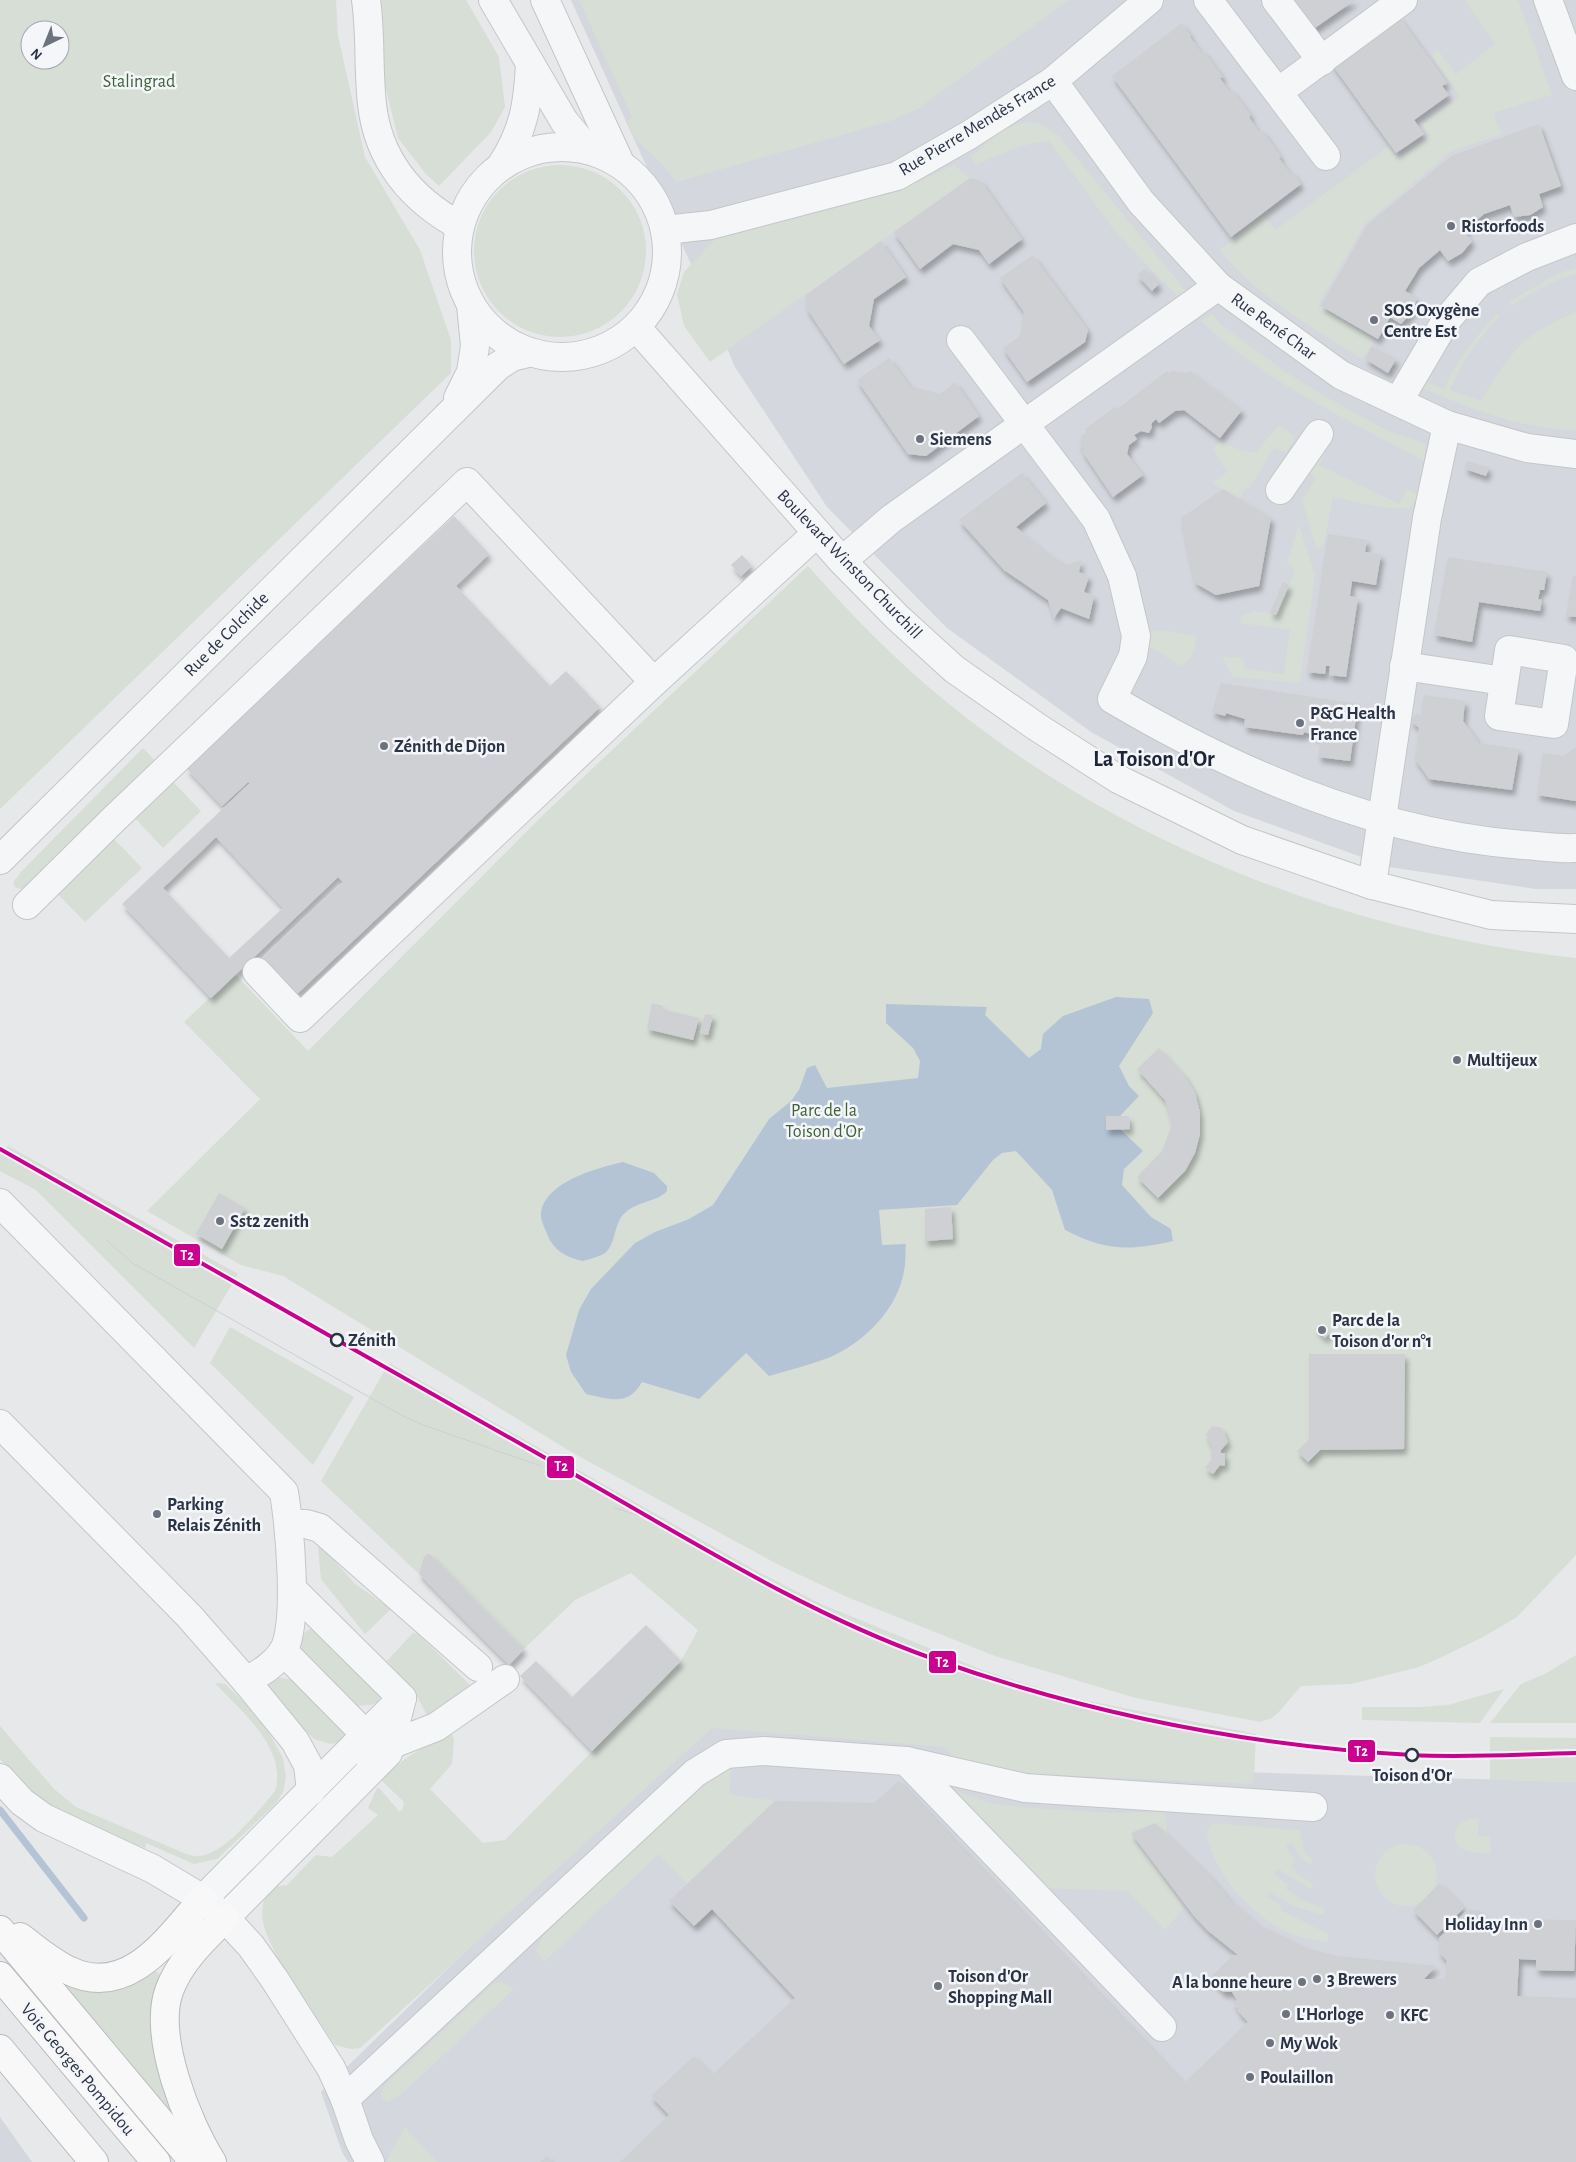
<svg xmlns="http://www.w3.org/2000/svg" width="1576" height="2162" viewBox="0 0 1576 2162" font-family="'Alegreya Sans',sans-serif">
<defs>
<filter id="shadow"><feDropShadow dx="3" dy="5.5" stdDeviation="2.5" flood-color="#0004"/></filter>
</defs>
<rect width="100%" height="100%" fill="#e6e8ea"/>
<g fill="#d4d7dd">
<polygon points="571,0 1576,0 1576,889 1536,889 1389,867 1234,811 1091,732 947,628 827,507 735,367 694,271"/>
<polygon points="717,1707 1239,1772 1576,1782 1576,2162 348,2162 342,2152 321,2092"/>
<polygon points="0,2117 32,2162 0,2162"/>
</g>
<g fill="#d6ded6" fill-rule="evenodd">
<path d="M0,0H336L338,36L365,157L420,250L451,340V373L0,809ZM30,30H60V60H30Z"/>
<polygon points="380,0 466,0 499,57 505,107 491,132 439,186 426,174 398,138 384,81"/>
<polygon points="579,0 1069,0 919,108 891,121 677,182 660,162 636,140 627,121 632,117"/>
<path d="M1465,0H1518L1552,95L1496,112L1494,116L1502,134L1450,152L1365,224L1318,305L1375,340L1362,359C1311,327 1258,297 1219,250L1264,216L1276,230L1389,146L1398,159L1430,136L1422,125L1460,96L1432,56L1437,49L1456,74L1495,44Z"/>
<path d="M1026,122L1039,123L1058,135L1191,297L1184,303L1117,234L1049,141C1022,143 1000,154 976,165L971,157L1002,130Z"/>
<circle cx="560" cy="251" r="86"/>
<polygon points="954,165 970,178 710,362 684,326 677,294 684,272 716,238 913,184"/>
<path d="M1576,268V274C1552,280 1532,292 1512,306L1509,302L1559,273Z"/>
<path d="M1576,312V430C1522,430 1470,409 1421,387L1426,382L1444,389C1458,358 1475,338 1497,314L1500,316C1478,339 1462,361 1450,390L1481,401C1509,354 1523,333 1576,312Z"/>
<path d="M1212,314L1222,325L1284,371L1326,397L1386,430L1426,444L1424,461C1344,417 1267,384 1200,320Z"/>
<path d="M1279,425L1296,437L1286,453L1274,448L1250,487L1245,489L1239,499L1212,483L1227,472L1213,450L1221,440C1233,448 1243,453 1257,451Z"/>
<polygon points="1316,447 1326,452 1319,465 1399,504 1407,489 1419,494 1410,509 1379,507 1333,497 1324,544 1319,549 1316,547 1302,500 1316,478 1302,468"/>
<polygon points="1299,525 1315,575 1300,683 1233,677 1222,657 1239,657 1245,663 1243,668 1284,674 1290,630 1240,623 1241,616 1255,611 1276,615 1295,570 1287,563"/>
<path d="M808,566C839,601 872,636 907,668C1088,832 1334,932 1576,958V1555L1517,1617L1483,1637L1442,1657L1419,1667L1351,1684L1301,1686L1277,1714L1272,1718L1260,1722L1136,1698L995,1656L847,1597L779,1565L573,1453L283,1276L241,1265L147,1211L260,1099L184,1022L235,974L308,1051L542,816Z"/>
<path d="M1161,630L1196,636C1196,648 1192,661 1181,666L1150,647L1147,632Z"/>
<polygon points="143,748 157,763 22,889 16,888 13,883 21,872"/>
<polygon points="173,782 201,811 163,848 134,817"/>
<polygon points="111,836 142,868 85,922 54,890"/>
<polygon points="8,1146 238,1274 194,1348 36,1190 0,1171 0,1153"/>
<polygon points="230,1327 354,1397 313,1465 210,1363"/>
<path d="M389,1363L753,1569L821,1604L985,1671L1068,1697L1256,1734L1254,1778L1252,1784L993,1772L958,1761L943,1747L712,1728L360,2048L351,2049L335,2045L278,1959C265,1930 255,1918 269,1887L287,1885L316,1855L332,1857L378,1815L368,1808L377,1788H379L399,1811L402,1810L404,1802L381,1780C406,1755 421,1748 452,1734L454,1740L452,1764L430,1789L483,1843L505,1840L681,1661L698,1630L631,1573L575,1600L524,1649L429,1553L424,1558L419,1574L321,1481Z"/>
<polygon points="318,1547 324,1549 355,1584 391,1609 365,1634 321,1579"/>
<path d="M314,1628L380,1695L379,1701L371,1705L354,1706L301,1651C301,1640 301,1631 314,1628Z"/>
<polygon points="413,1633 418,1634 470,1685 470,1692 428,1717 413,1689 387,1661"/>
<polygon points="1576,1655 1576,1723 1490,1723 1521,1684 1545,1674"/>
<polygon points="276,1677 293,1680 344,1731 345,1739 342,1742 331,1744 314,1739 268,1693 266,1681"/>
<path d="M215,1683L225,1684L260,1717L283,1758L286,1778L283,1792L276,1803L217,1859L194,1864L146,1843L145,1848C112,1835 76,1824 47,1804C29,1792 14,1775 0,1759V1726L54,1789L76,1807L186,1854C193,1856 199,1857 205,1855C230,1848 258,1811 275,1791C288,1749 241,1711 215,1683Z"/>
<polygon points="1504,1689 1480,1723 1362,1720 1362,1707 1421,1707 1448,1705"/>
<polygon points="1490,1737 1576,1738 1576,1782 1490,1780"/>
<polygon points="731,1769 729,1794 775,1801 687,1884 659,1854 544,1962 536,1951 542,1937 691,1792 719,1774"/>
<polygon points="937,1784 989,1803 1034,1808 1114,1813 1164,1812 1168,1835 1155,1823 1131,1834 1184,1908 1165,1930 1127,1891 1035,1888"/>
<path d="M1469,1819H1479L1478,1836L1491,1837L1490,1854L1469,1852L1458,1847C1452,1834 1455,1824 1469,1819Z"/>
<path d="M1214,1823L1300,1830L1304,1850L1312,1860L1310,1865L1300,1857L1292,1843L1286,1846L1295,1861L1291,1866L1298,1874L1313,1884L1311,1889L1278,1869L1274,1874L1288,1885L1286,1889L1302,1900L1324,1908V1915L1295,1907L1271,1893L1267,1897L1282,1906L1281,1910L1328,1934V1942C1309,1940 1290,1936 1274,1925C1245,1906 1220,1879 1210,1846C1207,1836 1204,1829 1214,1823Z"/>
<circle cx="1406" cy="1875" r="31"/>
<path d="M153,1969L162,1976L176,2110L173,2121C142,2073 103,2028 63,1987L66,1982Z"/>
<polygon points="500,1981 514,1989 404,2092 389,2102 385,2101 381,2098 382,2089 387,2083 494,1983"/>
<polygon points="405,2127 438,2162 387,2162 390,2152"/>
</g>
<g fill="#b4c4d5">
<path d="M1116,997L1149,999L1153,1013L1119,1066L1129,1086L1139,1096L1120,1116H1106V1129H1120L1143,1151L1124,1169L1122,1185L1151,1217L1171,1229L1173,1241C1130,1251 1105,1251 1065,1230L1052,1190L1016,1151L1002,1153L993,1160L957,1205L879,1210L882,1245L906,1244C905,1253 906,1263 904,1271C898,1309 863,1344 828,1358C809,1365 789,1370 769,1376L746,1353L699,1399L642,1382C628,1407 610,1399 586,1394L571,1372L566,1355L579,1310L591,1289L635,1243L655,1232L689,1219L713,1205L769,1119L791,1101L799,1090L807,1068L815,1065L827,1088L918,1078L920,1061L913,1048L886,1023V1004L987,1007L985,1015L1029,1058L1041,1049L1043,1034L1063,1016Z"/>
<path d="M623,1162L654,1173L667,1186V1191C657,1202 638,1201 626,1212C613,1222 617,1243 605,1253C599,1257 589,1259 583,1261C566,1257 554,1251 547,1234C545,1228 540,1220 541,1212C546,1182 596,1168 623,1162Z"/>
</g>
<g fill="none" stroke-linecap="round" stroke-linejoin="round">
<polyline stroke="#b4c4d5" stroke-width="7" points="0,1810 84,1918"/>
</g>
<g fill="#ced0d3" fill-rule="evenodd" filter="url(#shadow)">
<polygon points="1291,0 1355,0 1312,30"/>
<polygon points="1399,16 1447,83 1442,86 1449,95 1414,120 1424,134 1396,153 1331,63"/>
<polygon points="1182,23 1191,36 1190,37 1201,52 1203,50 1223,77 1220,78 1229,91 1232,90 1251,115 1249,117 1259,132 1262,130 1281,157 1279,158 1290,173 1292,171 1301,184 1231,237 1112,76"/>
<polygon points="1539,124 1561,186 1539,194 1543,207 1530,215 1514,217 1510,205 1484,214 1464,231 1472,241 1462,253 1448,261 1440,250 1419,268 1405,291 1417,298 1412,312 1401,324 1390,317 1378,339 1321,306 1367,225 1451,156"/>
<polygon points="970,178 981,181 1022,239 989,264 979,250 953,244 920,269 894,232"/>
<polygon points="881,241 906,277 874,299 869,326 880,340 844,364 807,309 806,295"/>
<polygon points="1033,255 1088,330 1085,342 1027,382 1003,348 1020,336 1024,312 1000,278"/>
<polygon points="1145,269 1159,284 1152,291 1137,275"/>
<polygon points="1372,346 1396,359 1388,373 1365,359"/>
<polygon points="889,358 910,386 940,394 955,382 979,416 926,456 908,454 857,380"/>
<polygon points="1167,371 1169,373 1172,371 1187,373 1190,371 1242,410 1220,438 1184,410 1175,411 1159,423 1156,419 1151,424 1152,427 1149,433 1141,431 1134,435 1137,439 1129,445 1127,454 1143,475 1113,497 1082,451 1084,450 1080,445 1082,436 1087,432 1085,429 1115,407 1117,409"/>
<polygon points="1466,461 1489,467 1486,476 1465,469"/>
<polygon points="1022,473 1046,503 1016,527 1048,554 1067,565 1081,560 1079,572 1089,576 1084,592 1094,596 1089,619 1061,608 1054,618 1048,600 1004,570 959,520"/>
<polygon points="1223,489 1271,518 1259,586 1216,595 1195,583 1181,518"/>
<path d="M454,516L489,554L456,586L550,686L566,671L600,707L297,994L263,957L343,882L338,877L211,998L122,904L250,783L248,782L222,806L186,768ZM216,837L283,908L229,958L163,888Z"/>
<polygon points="1328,534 1367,540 1365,552 1381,554 1376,585 1352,581 1350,596 1358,598 1346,677 1329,675 1330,666 1326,666 1325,674 1307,672"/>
<polygon points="742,555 752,566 741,576 731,565"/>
<polygon points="1448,557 1547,572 1544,590 1540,590 1538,599 1542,600 1540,611 1479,602 1472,642 1434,635"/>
<polygon points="1573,575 1576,576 1576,617 1566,616"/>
<polygon points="1283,582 1289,585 1276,615 1270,613"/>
<polygon points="1221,683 1358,704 1350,761 1318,757 1321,737 1304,732 1303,735 1244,727 1245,719 1226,713 1225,716 1212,712"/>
<polygon points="1424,695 1465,701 1463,721 1479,743 1519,749 1512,790 1429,779 1415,759 1419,728 1410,720 1417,713 1421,717"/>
<polygon points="1576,747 1576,801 1537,795 1543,753 1563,756"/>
<polygon points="652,1003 663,1006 662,1009 699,1018 693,1040 647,1029"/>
<polygon points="705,1014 713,1015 708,1035 700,1033"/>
<polygon points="1159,1048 1184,1075 1195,1093 1200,1113 1200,1134 1195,1153 1185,1171 1158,1198 1137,1177 1162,1151 1171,1128 1170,1115 1165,1100 1137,1069"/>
<polygon points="1106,1116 1129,1116 1130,1129 1106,1130"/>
<polygon points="219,1193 245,1208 222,1249 196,1234"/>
<polygon points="951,1207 953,1239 925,1241 925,1209"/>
<polygon points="1320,1323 1330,1332 1325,1338 1315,1329"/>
<polygon points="1309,1354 1405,1354 1404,1449 1320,1450 1308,1462 1297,1451 1309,1439"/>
<polygon points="1212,1426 1222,1428 1228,1442 1221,1450 1221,1453 1225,1453 1225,1466 1220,1465 1213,1474 1205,1468 1211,1460 1212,1448 1206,1434"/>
<polygon points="429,1553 524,1649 509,1665 419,1574 424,1557"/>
<polygon points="646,1625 681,1661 592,1751 520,1676 536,1661 572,1697"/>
<polygon points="899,1781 1184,2083 1248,2022 1237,2010 1238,2009 1233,2003 1237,2000 1232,1992 1223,1992 1210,1978 1233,1955 1238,1955 1207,1930 1194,1916 1131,1833 1155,1823 1209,1875 1230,1900 1257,1924 1310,1949 1337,1956 1436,1966 1424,1979 1445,1979 1447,1961 1439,1952 1439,1938 1449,1929 1448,1926 1454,1923 1455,1919 1459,1918 1467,1910 1478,1910 1488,1919 1576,1920 1574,1971 1536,1970 1536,1960 1519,1959 1517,1996 1576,1998 1576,2162 620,2162 669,2115 651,2096 694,2056 712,2075 795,1998 712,1909 694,1926 669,1901 775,1801 874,1803"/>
<polygon points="1440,1883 1464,1908 1437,1935 1413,1910"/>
<polygon points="547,2156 552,2162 540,2162"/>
</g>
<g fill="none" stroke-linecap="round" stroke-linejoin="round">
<defs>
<g id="minor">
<path d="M366,0C371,34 368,69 372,104C378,160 412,200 460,226"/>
<polyline points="493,0 564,121 588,150"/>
<polyline points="545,0 621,165"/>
<polyline points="1208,0 1326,156"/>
<polyline points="1276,0 1322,61"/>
<polyline points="1548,0 1576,76"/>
<polyline points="1053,81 1141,202 1218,286 1341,375 1447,425 1527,448 1576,454"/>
<polyline points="1278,92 1403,0"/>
<circle cx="562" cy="252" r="105"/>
<path d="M501,166C524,131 528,104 530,63"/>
<polyline points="665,230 711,225 897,176 969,135 1053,81 1149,0"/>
<polyline points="636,327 842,561 897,617 954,669 1037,727 1118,779 1242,840 1372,885 1491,915 1576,919"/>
<path d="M961,340L1096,519L1122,576L1136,636L1133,656L1112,699C1237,773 1377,834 1523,845C1541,846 1558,849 1576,848"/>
<polyline points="458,398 471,372 475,346 471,305"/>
<polyline points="1398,402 1445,322 1479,282 1527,257 1576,238"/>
<polyline points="1280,490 1319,434"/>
<polyline points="842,561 891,519 1218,286"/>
<polygon points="1509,650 1564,659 1554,724 1499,716"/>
<polyline points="1404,666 1504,681"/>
<polyline points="0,860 498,366 512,357 528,353"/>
<polyline points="1372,885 1427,518 1447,425"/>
<polyline points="27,905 113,820 467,482 654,682"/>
<polyline points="257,972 300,1018 654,682 817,533"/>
<path d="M0,1203L284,1492C289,1524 300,1628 282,1653C273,1666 260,1673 246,1681"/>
<polyline points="0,1424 189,1616 246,1681 295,1741 308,1765 311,1791"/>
<polyline points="289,1524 306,1524 320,1528 478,1667"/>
<polyline points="292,1589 402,1698"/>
<polyline points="283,1651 366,1735 367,1754"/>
<polyline points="390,1745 436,1727 505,1679"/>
<polyline points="906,1761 1025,1788 1313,1807"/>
<polyline points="0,1778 22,1802 44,1818 153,1869 203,1899 225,1918 251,1946 275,1980 331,2068 345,2099 359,2140 370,2162"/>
<polyline points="203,1899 401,1699"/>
<polyline points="225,1918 388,1753 402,1698"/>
<polyline points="345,2099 695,1773 726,1754 764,1751 906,1761 1162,2027"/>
</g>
<g id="highway">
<polyline points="0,1930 194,2162"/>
<path d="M20,1937C36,1949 52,1963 70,1971C129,1999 170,1936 203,1899"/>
<polyline points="0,1976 156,2162"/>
<polyline points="0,2049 94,2162"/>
<path d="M212,2162C187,2123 153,2037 169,1991C180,1961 203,1940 225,1918"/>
</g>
</defs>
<use href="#minor" stroke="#c4c6c8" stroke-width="30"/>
<use href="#highway" stroke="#b8bbbf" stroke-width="30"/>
<use href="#minor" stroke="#f5f6f7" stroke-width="28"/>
<use href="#highway" stroke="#f8f8f8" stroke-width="28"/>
<g stroke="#cecfd2" stroke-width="1">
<polyline points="106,1240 134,1264 401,1415 423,1425 541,1466"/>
<polyline points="615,1508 659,1522"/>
</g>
<defs>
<path id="tram-1" d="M0,1149C185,1254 371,1359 556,1464C678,1532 799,1611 931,1658C1085,1713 1249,1746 1412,1755C1467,1758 1521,1754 1576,1753"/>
</defs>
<use href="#tram-1" stroke="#f4f6f9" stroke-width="8"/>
<use href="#tram-1" stroke="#cc008e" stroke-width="4"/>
</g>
<g fill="#6c737f" stroke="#f4f6f9" stroke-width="2">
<circle cx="1451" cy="226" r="5"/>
<circle cx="1374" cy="320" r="5"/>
<circle cx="920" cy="439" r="5"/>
<circle cx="1300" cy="723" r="5"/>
<circle cx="384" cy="746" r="5"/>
<circle cx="1457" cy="1060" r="5"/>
<circle cx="220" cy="1221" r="5"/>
<circle cx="1322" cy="1330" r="5"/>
<circle cx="157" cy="1514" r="5"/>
<circle cx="1538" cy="1924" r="5"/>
<circle cx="1317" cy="1979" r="5"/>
<circle cx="1302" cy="1982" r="5"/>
<circle cx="938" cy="1986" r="5"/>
<circle cx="1286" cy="2014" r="5"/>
<circle cx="1390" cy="2015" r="5"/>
<circle cx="1270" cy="2043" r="5"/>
<circle cx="1250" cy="2077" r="5"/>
</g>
<g fill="#f4f6f9" stroke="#2b3445" stroke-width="2.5">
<circle cx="337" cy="1340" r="6"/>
<circle cx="1412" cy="1755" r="6"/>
</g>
<g text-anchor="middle" stroke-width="5" stroke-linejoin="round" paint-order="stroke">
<g font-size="18" fill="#3f6138" stroke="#f4f6f9">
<text x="139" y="87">Stalingrad</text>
<text x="824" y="1116">Parc de la<tspan x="824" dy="21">Toison d'Or</tspan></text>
</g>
<g font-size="18" fill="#2b3445" stroke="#f4f6f9">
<text transform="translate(977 125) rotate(-31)" y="6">Rue Pierre Mendès France</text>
<text transform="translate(1274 326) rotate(36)" y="6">Rue René Char</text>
<text transform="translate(850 564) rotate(46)" y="6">Boulevard Winston Churchill</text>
<text transform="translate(226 634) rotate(-45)" y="6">Rue de Colchide</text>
<text transform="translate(78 2069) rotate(50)" y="6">Voie Georges Pompidou</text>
</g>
<g font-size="18" font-weight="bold" fill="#2b3445" stroke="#f4f6f9" text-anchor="start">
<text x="1461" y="232">Ristorfoods</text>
<text x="1384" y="316">SOS Oxygène<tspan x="1384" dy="21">Centre Est</tspan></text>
<text x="930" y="445">Siemens</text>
<text x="1310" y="719">P&amp;G Health<tspan x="1310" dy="21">France</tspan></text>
<text x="394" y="752">Zénith de Dijon</text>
<text x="1467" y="1066">Multijeux</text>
<text x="230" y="1227">Sst2 zenith</text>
<text x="1332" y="1326">Parc de la<tspan x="1332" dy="21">Toison d'or n°1</tspan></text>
<text x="167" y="1510">Parking<tspan x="167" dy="21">Relais Zénith</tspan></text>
<text x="1528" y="1930" text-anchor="end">Holiday Inn</text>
<text x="948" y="1982">Toison d'Or<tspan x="948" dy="21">Shopping Mall</tspan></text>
<text x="1327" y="1985">3 Brewers</text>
<text x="1292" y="1988" text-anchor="end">A la bonne heure</text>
<text x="1296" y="2020">L'Horloge</text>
<text x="1400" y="2021">KFC</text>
<text x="1280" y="2049">My Wok</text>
<text x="1260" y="2083">Poulaillon</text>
</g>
<g font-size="18" font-weight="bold" fill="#2b3445" stroke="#f4f6f9" text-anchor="start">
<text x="348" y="1346">Zénith</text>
<text x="1412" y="1781" text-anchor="middle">Toison d'Or</text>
</g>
<g font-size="22" font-weight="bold" fill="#1d2536" stroke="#f4f6f9">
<text x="1154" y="766">La Toison d'Or</text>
</g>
</g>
<g stroke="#f4f6f9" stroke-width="2">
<rect x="173" y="1243" width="28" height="24" rx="5" fill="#cc008e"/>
<rect x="546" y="1455" width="29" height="24" rx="5" fill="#cc008e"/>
<rect x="928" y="1650" width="29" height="24" rx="5" fill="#cc008e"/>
<rect x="1347" y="1739" width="29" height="24" rx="5" fill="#cc008e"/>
</g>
<g font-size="14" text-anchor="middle" font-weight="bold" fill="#fff">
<text x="187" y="1260">T2</text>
<text x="561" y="1471">T2</text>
<text x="942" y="1667">T2</text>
<text x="1361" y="1756">T2</text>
</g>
<g transform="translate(45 45) rotate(223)"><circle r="24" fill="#f4f6f9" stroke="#a4a8b1"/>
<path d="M0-4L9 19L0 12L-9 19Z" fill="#6c737f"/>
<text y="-8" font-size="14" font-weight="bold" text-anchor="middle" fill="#2b3445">N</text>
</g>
</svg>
